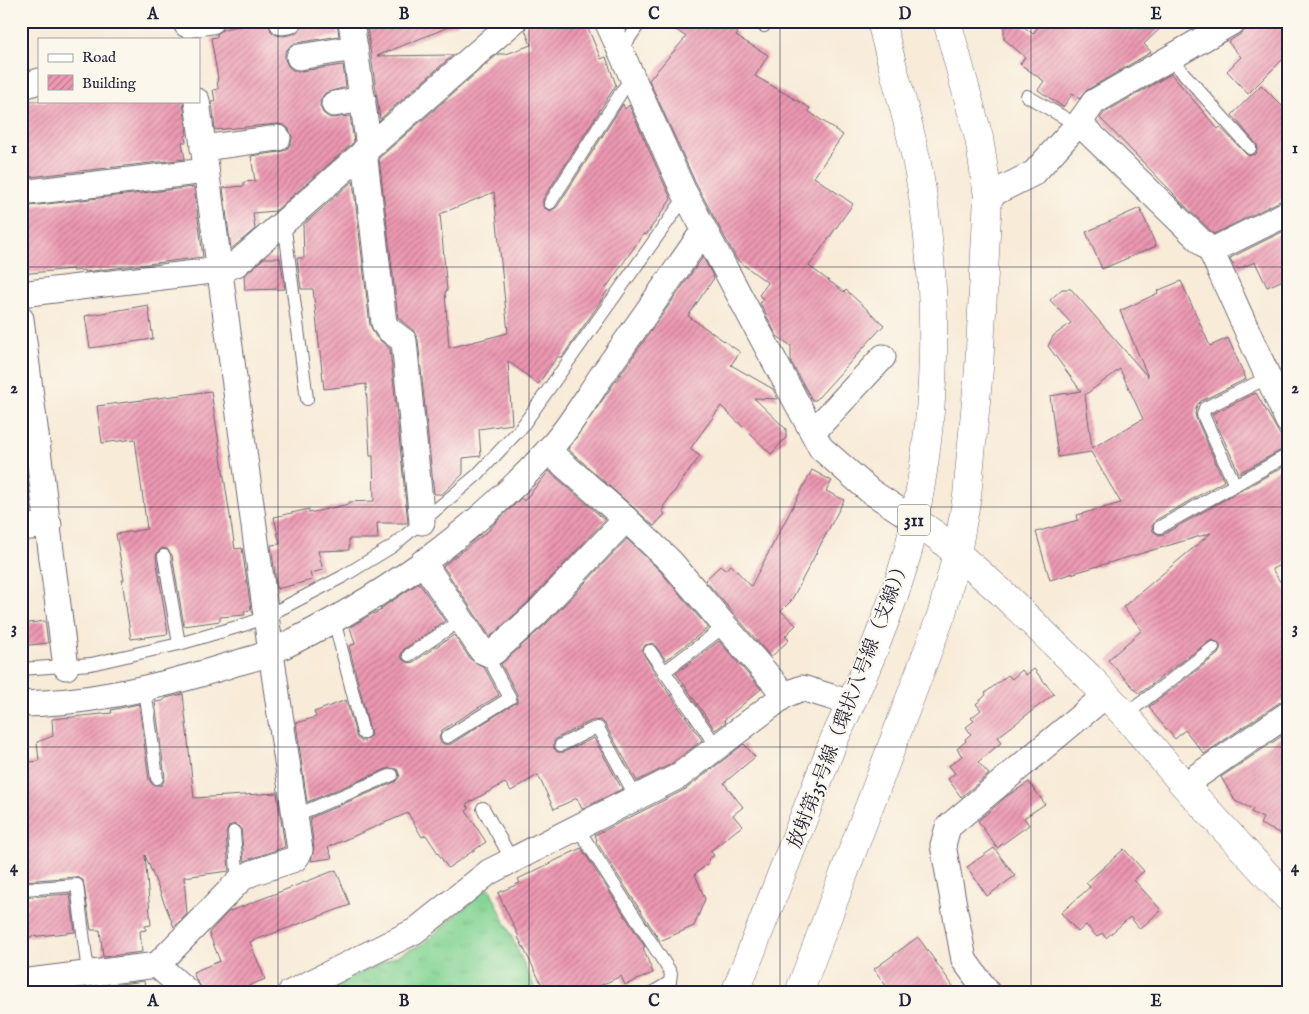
<svg xmlns="http://www.w3.org/2000/svg" width="1309" height="1014" viewBox="0 0 1309 1014" font-family="'IM FELL English','Noto Serif JP',serif">
<defs>
<pattern id="grass-tufts" width="24" height="20" patternUnits="userSpaceOnUse" patternTransform="scale(1.25)"><rect width="24" height="20" fill="#84d494"/><path d="M3 7l-1-3M5 7V3M7 7l1-3M15 17l-1-3M17 17v-4M19 17l1-3" fill="none" stroke="#72b680"/></pattern>
<pattern id="building-hatch" width="6" height="6" patternUnits="userSpaceOnUse" patternTransform="scale(1.25)"><rect width="6" height="6" fill="#ec97b1"/><path d="M-1 1l2-2M0 6l6-6M5 7l2-2" fill="none" stroke="#bf7b91"/></pattern>
</defs>
<rect width="100%" height="100%" fill="#fbf7ec"/>
<filter id="ink" filterUnits="userSpaceOnUse"><feTurbulence type="fractalNoise" baseFrequency=".02" numOctaves="2"/><feDisplacementMap in="SourceGraphic" scale="10" xChannelSelector="R" yChannelSelector="G"/><feConvolveMatrix kernelMatrix="1 2 1 2 8 2 1 2 1" color-interpolation-filters="sRGB"/></filter>
<filter id="wash" filterUnits="userSpaceOnUse"><feTurbulence type="fractalNoise" baseFrequency=".0096" numOctaves="4" result="noise"/><feDisplacementMap in="SourceGraphic" scale="20" xChannelSelector="R" yChannelSelector="G"/><feGaussianBlur stdDeviation="1.12" result="paint"/><feColorMatrix in="noise" values="0 0 0 0 0 0 0 0 0 0 0 0 0 0 0 0 0 1.4 0 .05"/><feComposite in="paint" operator="in"/></filter>
<g filter="url(#wash)">
<rect width="100%" height="100%" fill="#f8ebd8"/>
<polygon fill="url(#grass-tufts)" stroke="#537b68" points="489,887 537,993 319,993 424,943"/>
<g id="blocks">
<g fill="url(#building-hatch)" fill-rule="evenodd">
<polygon points="266,21 268,21 271,31 276,35 284,36 297,33 303,25 337,21 339,36 296,43 290,46 285,52 285,59 288,66 294,71 301,71 343,65 346,87 325,93 321,99 320,106 323,113 330,118 350,116 354,142 275,211 253,213 255,229 231,249 223,188 244,186 244,182 255,181 251,156 280,152 286,150 291,144 292,137 289,129 284,125 277,124 215,130 212,101 215,101 213,90 218,89 217,79 218,79 211,38 217,37 217,34 224,29"/>
<polygon points="366,21 461,22 377,56 453,55 380,119"/>
<path d="M528,21H585L601,59L606,57L616,85L543,199V207L550,211L557,207L623,104L625,109L629,105L671,199L646,235L644,233L606,288L608,290L599,304L562,357H557L538,384L508,361L512,424L479,429L481,456L463,458V474L442,494H434L418,340L413,330L398,318L379,158L498,54H506L531,45L525,30ZM494,192L508,333L449,348L445,292L447,291L440,214Z"/>
<polygon points="664,21 721,21 738,33 736,36 768,55 755,76 810,108 808,111 843,135 814,177 853,204 809,266 844,292 846,290 884,325 816,400 812,400 791,362 791,346 777,336 760,303 763,299 759,295 768,283 737,260 696,184 649,80 686,37"/>
<polygon points="1004,21 1017,21 1033,34 1042,21 1168,21 1144,44 1151,52 1087,90 1079,99 1073,93 1063,107 1038,90 1044,81 1020,64 1025,57 1004,39"/>
<polygon points="1249,21 1288,21 1288,54 1248,94 1227,71 1241,57 1228,42 1242,33 1246,29"/>
<polygon points="1171,74 1218,129 1220,127 1248,156 1256,154 1258,146 1232,115 1261,85 1288,112 1288,199 1282,200 1214,234 1173,194 1174,194 1100,118 1104,113"/>
<polygon points="21,101 183,101 187,135 185,136 186,142 182,142 185,159 21,178"/>
<polygon points="353,181 370,325 376,337 390,349 408,523 377,523 378,539 349,539 349,550 318,551 323,570 310,573 312,580 277,589 271,545 280,544 274,517 309,509 309,513 349,504 349,502 374,501 373,456 370,456 366,384 324,389 313,289 301,289 297,258 304,258 303,225"/>
<polygon points="194,187 203,257 84,272 84,270 73,271 72,269 21,274 21,207"/>
<polygon points="1140,208 1156,246 1102,269 1086,232"/>
<polygon points="1288,229 1288,278 1267,287 1255,262 1238,269 1232,263 1230,258"/>
<polygon points="703,257 714,278 688,316 740,352 731,365 773,389 778,399 754,398 786,429 786,438 771,454 721,406 690,449 700,456 663,507 664,508 662,511 665,514 654,526 568,449"/>
<polygon points="264,258 280,258 285,289 245,290 244,276"/>
<path d="M1181,281L1210,346L1228,338L1246,379L1201,401L1197,405L1195,413L1196,418L1224,481L1156,520L1152,526L1153,531L1159,535L1164,534L1288,464V561L1272,569L1288,594V700L1280,702L1204,754L1185,730L1175,739L1152,712L1153,711L1149,707L1218,654L1221,647L1219,643L1212,640L1208,642L1139,694L1108,660L1142,630L1123,607L1211,533L1050,580L1036,532L1078,520L1077,515L1121,503L1091,452L1058,457L1050,396L1081,391L1048,346L1053,336L1071,323L1050,300L1062,289H1071L1148,377L1120,311L1158,293L1157,291ZM1120,369L1143,419L1092,448L1085,395Z"/>
<polygon points="148,305 153,339 90,348 85,316"/>
<polygon points="211,391 235,549 242,548 251,610 244,611 245,615 220,617 220,621 184,626 172,555 167,549 162,548 157,553 156,557 168,634 131,639 122,580 124,580 116,534 147,529 135,439 102,443 97,406"/>
<polygon points="1256,393 1287,447 1239,473 1212,414"/>
<polygon points="812,470 832,481 826,491 844,500 791,601 781,611 796,625 785,636 789,640 771,657 705,580 720,566 725,570 731,565 751,586"/>
<polygon points="549,471 605,520 526,604 490,637 443,566 488,531 493,525 521,498 524,501"/>
<polygon points="627,539 661,572 708,628 666,660 653,643 645,645 642,651 657,676 702,740 671,764 637,781 605,724 601,720 591,721 557,738 554,741 554,748 557,752 564,752 594,738 622,789 582,809 577,798 554,809 538,775 511,791 505,783 466,804 469,809 466,811 486,842 448,868 426,835 422,837 408,813 328,847 332,858 311,861 314,848 310,818 395,782 400,776 397,769 389,768 307,802 296,723 316,717 314,712 346,700 357,738 361,741 365,741 371,735 349,646 355,644 350,627 372,614 382,610 380,609 419,583 445,621 404,649 401,655 403,660 409,663 413,662 454,635 470,659 484,667 499,695 442,730 439,737 440,741 444,744 451,744 517,702 517,694 501,664 546,624"/>
<polygon points="45,621 48,643 21,646 21,624"/>
<polygon points="719,641 761,689 724,720 726,722 715,730 676,673"/>
<polygon points="1034,669 1054,694 998,737 1002,742 978,762 989,774 961,797 948,779 955,773 949,766 962,756 957,749 966,741 965,739 971,734 966,727 974,721 971,718 981,710 976,704 986,695 985,693 1008,675 1012,679 1022,670 1026,675"/>
<polygon points="183,694 194,798 277,793 285,847 244,861 241,828 234,824 229,826 226,833 229,871 184,877 187,914 174,927 145,855 151,925 145,926 146,930 140,931 142,952 103,957 100,930 91,930 83,880 76,877 24,881 21,859 21,763 39,761 37,742 53,736 52,719 112,713 111,710 139,704 149,780 153,785 162,785 165,777 155,702 163,701 166,698"/>
<polygon points="1288,732 1288,837 1260,824 1263,818 1251,812 1253,809 1235,801 1221,777"/>
<polygon points="744,744 755,757 724,783 743,807 733,815 742,826 710,851 714,855 708,860 710,862 695,874 705,899 694,926 660,941 596,841 597,840 595,835 686,789"/>
<polygon points="1029,782 1045,804 1024,818 1029,825 997,848 978,821 1007,796"/>
<polygon points="581,848 645,947 643,948 653,973 625,985 621,976 597,987 596,986 580,993 546,993 518,937 519,937 498,893 520,883 518,879"/>
<polygon points="994,848 1015,876 987,896 967,867"/>
<polygon points="1124,849 1144,871 1134,880 1161,910 1140,929 1130,917 1106,938 1102,933 1097,937 1086,925 1078,932 1061,913 1090,887 1086,883"/>
<polygon points="336,870 350,905 250,942 265,979 232,993 203,993 202,988 196,980 193,972 220,961 209,933 228,912"/>
<polygon points="70,894 75,932 21,938 21,908 27,908 26,897"/>
<polygon points="918,937 958,993 891,993 874,969"/>
<polygon points="144,981 146,993 107,993 106,986"/>
</g>
</g>
</g>
<g filter="url(#ink)">
<use href="#blocks" fill-opacity="0" stroke="#6d6872" stroke-width="1"/>
<g fill="none" stroke-linecap="round" stroke-linejoin="round">
<defs>
<g id="service">
<polyline points="756,21 764,26"/>
<polyline points="620,52 641,21"/>
<polyline points="1170,58 1250,148"/>
<polyline points="1027,96 1065,118 1075,127"/>
<polyline points="550,203 624,88 633,79"/>
<polyline points="284,222 307,399"/>
<polyline points="1235,485 1203,415 1205,408 1269,377"/>
<polyline points="1160,527 1288,455"/>
<polyline points="164,556 179,644"/>
<polyline points="334,620 363,733"/>
<polyline points="650,651 717,747"/>
<polyline points="409,655 461,620"/>
<polyline points="21,669 91,664 179,644 247,624 267,616 342,577 393,546 477,475 521,428 686,196"/>
<polyline points="664,672 725,626"/>
<polyline points="145,689 157,778"/>
<polyline points="1125,715 1213,648"/>
<polyline points="447,737 510,698 489,659 489,654"/>
<polyline points="561,745 593,729 598,728 636,797"/>
<polyline points="483,808 512,860"/>
<polyline points="294,816 392,775"/>
<polyline points="577,827 671,973 670,982 652,993"/>
<polyline points="234,832 237,871 241,879"/>
<polyline points="24,889 77,885 88,973"/>
</g>
<g id="minor">
<polyline points="351,21 369,147"/>
<polyline points="607,21 683,190 821,448 870,491 914,520"/>
<polyline points="282,22 289,21"/>
<polyline points="187,25 212,21"/>
<polyline points="299,57 355,48"/>
<polyline points="27,85 39,81"/>
<polyline points="334,104 363,99"/>
<polyline points="1079,123 1211,251 1288,421"/>
<polyline points="203,148 278,138"/>
<polyline points="364,151 384,323 388,329 404,341 422,522"/>
<polyline points="21,193 206,171"/>
<polyline points="988,196 1034,173 1079,123 1094,102 1234,21"/>
<polyline points="1211,251 1288,213"/>
<polyline points="21,294 220,270 236,264 514,21"/>
<polyline points="21,319 66,667"/>
<polyline points="813,432 883,357"/>
<polyline points="548,451 626,519 671,562 725,626 785,695"/>
<polyline points="21,528 49,525"/>
<polyline points="423,562 482,651 489,654 494,652 536,614 626,519"/>
<path d="M21,704C91,703 160,687 227,666C242,661 259,658 273,651C378,602 476,532 553,445C572,424 587,397 603,374C637,326 671,278 704,230"/>
<polyline points="1184,785 1288,714"/>
<polyline points="157,965 241,879 252,873 295,859 298,855 300,850 271,653 197,101"/>
<polyline points="21,982 157,965 189,993"/>
<polyline points="290,993 415,931 489,872 679,776 785,695 802,688 851,703"/>
<polyline points="988,993 964,960 943,845 948,827 1106,695"/>
</g>
<polyline id="tertiary" points="914,520 937,536 1000,591 1089,677 1125,715 1184,785 1288,898"/>
<g id="primary">
<path d="M735,993L834,740C862,680 889,618 907,554C912,539 914,522 917,506C936,407 938,305 924,205C916,143 896,82 881,21"/>
<polyline points="799,993 942,613 957,553 967,496 979,369 988,196 979,138 947,21"/>
</g>
</defs>
<use href="#service" stroke="#6d6872" stroke-width="14"/>
<use href="#minor" stroke="#6d6872" stroke-width="27"/>
<use href="#tertiary" stroke="#6d6872" stroke-width="29"/>
<use href="#primary" stroke="#6d6872" stroke-width="29"/>
<use href="#service" stroke="#fff" stroke-width="12"/>
<use href="#minor" stroke="#fff" stroke-width="25"/>
<use href="#tertiary" stroke="#fff" stroke-width="28"/>
<use href="#primary" stroke="#fff" stroke-width="28"/>
</g>
</g>
<path fill="none" stroke="#22223b" stroke-width="1" stroke-opacity="0.55" d="M278,21V993M529,21V993M780,21V993M1031,21V993M21,267H1288M21,507H1288M21,747H1288"/>
<g text-anchor="middle" stroke-width="4" stroke-linejoin="round" paint-order="stroke">
<rect fill="#fbf7ec" stroke="#636270" stroke-width="1" x="898" y="504.5" width="32" height="31" rx="4"/>
<g font-size="18" font-weight="bold" fill="#22223b">
<text x="914" y="526">311</text>
</g>
<g font-size="19" fill="#22223b" stroke="#fbf7ec">
<text transform="translate(848 703) rotate(-69)" y="7">放射第35号線（環状八号線（支線））</text>
</g>
</g>
<rect width="1309" height="1014" fill="none" stroke="#fbf7ec" stroke-width="55"/>
<rect x="38" y="38" width="162" height="65" fill="#fbf7ec" stroke="#a4a2a5"/>
<rect x="48" y="54" width="25" height="8" fill="#ffffff" stroke="#a4a2a5"/>
<text x="82" y="62" font-size="15" fill="#22223b">Road</text>
<rect x="48" y="75" width="25" height="15" fill="url(#building-hatch)" stroke="#a4a2a5"/>
<text x="82" y="88" font-size="15" fill="#22223b">Building</text>
<rect x="28" y="28" width="1254" height="958" fill="none" stroke="#22223b" stroke-width="2"/>
<g font-size="16" text-anchor="middle" font-weight="bold" fill="#22223b">
<text x="153" y="19">A</text>
<text x="404" y="19">B</text>
<text x="654" y="19">C</text>
<text x="905" y="19">D</text>
<text x="1156" y="19">E</text>
<text x="14" y="153">1</text>
<text x="1295" y="153">1</text>
<text x="14" y="393">2</text>
<text x="1295" y="393">2</text>
<text x="14" y="633">3</text>
<text x="1295" y="633">3</text>
<text x="14" y="872">4</text>
<text x="1295" y="872">4</text>
<text x="153" y="1006">A</text>
<text x="404" y="1006">B</text>
<text x="654" y="1006">C</text>
<text x="905" y="1006">D</text>
<text x="1156" y="1006">E</text>
</g>
</svg>
